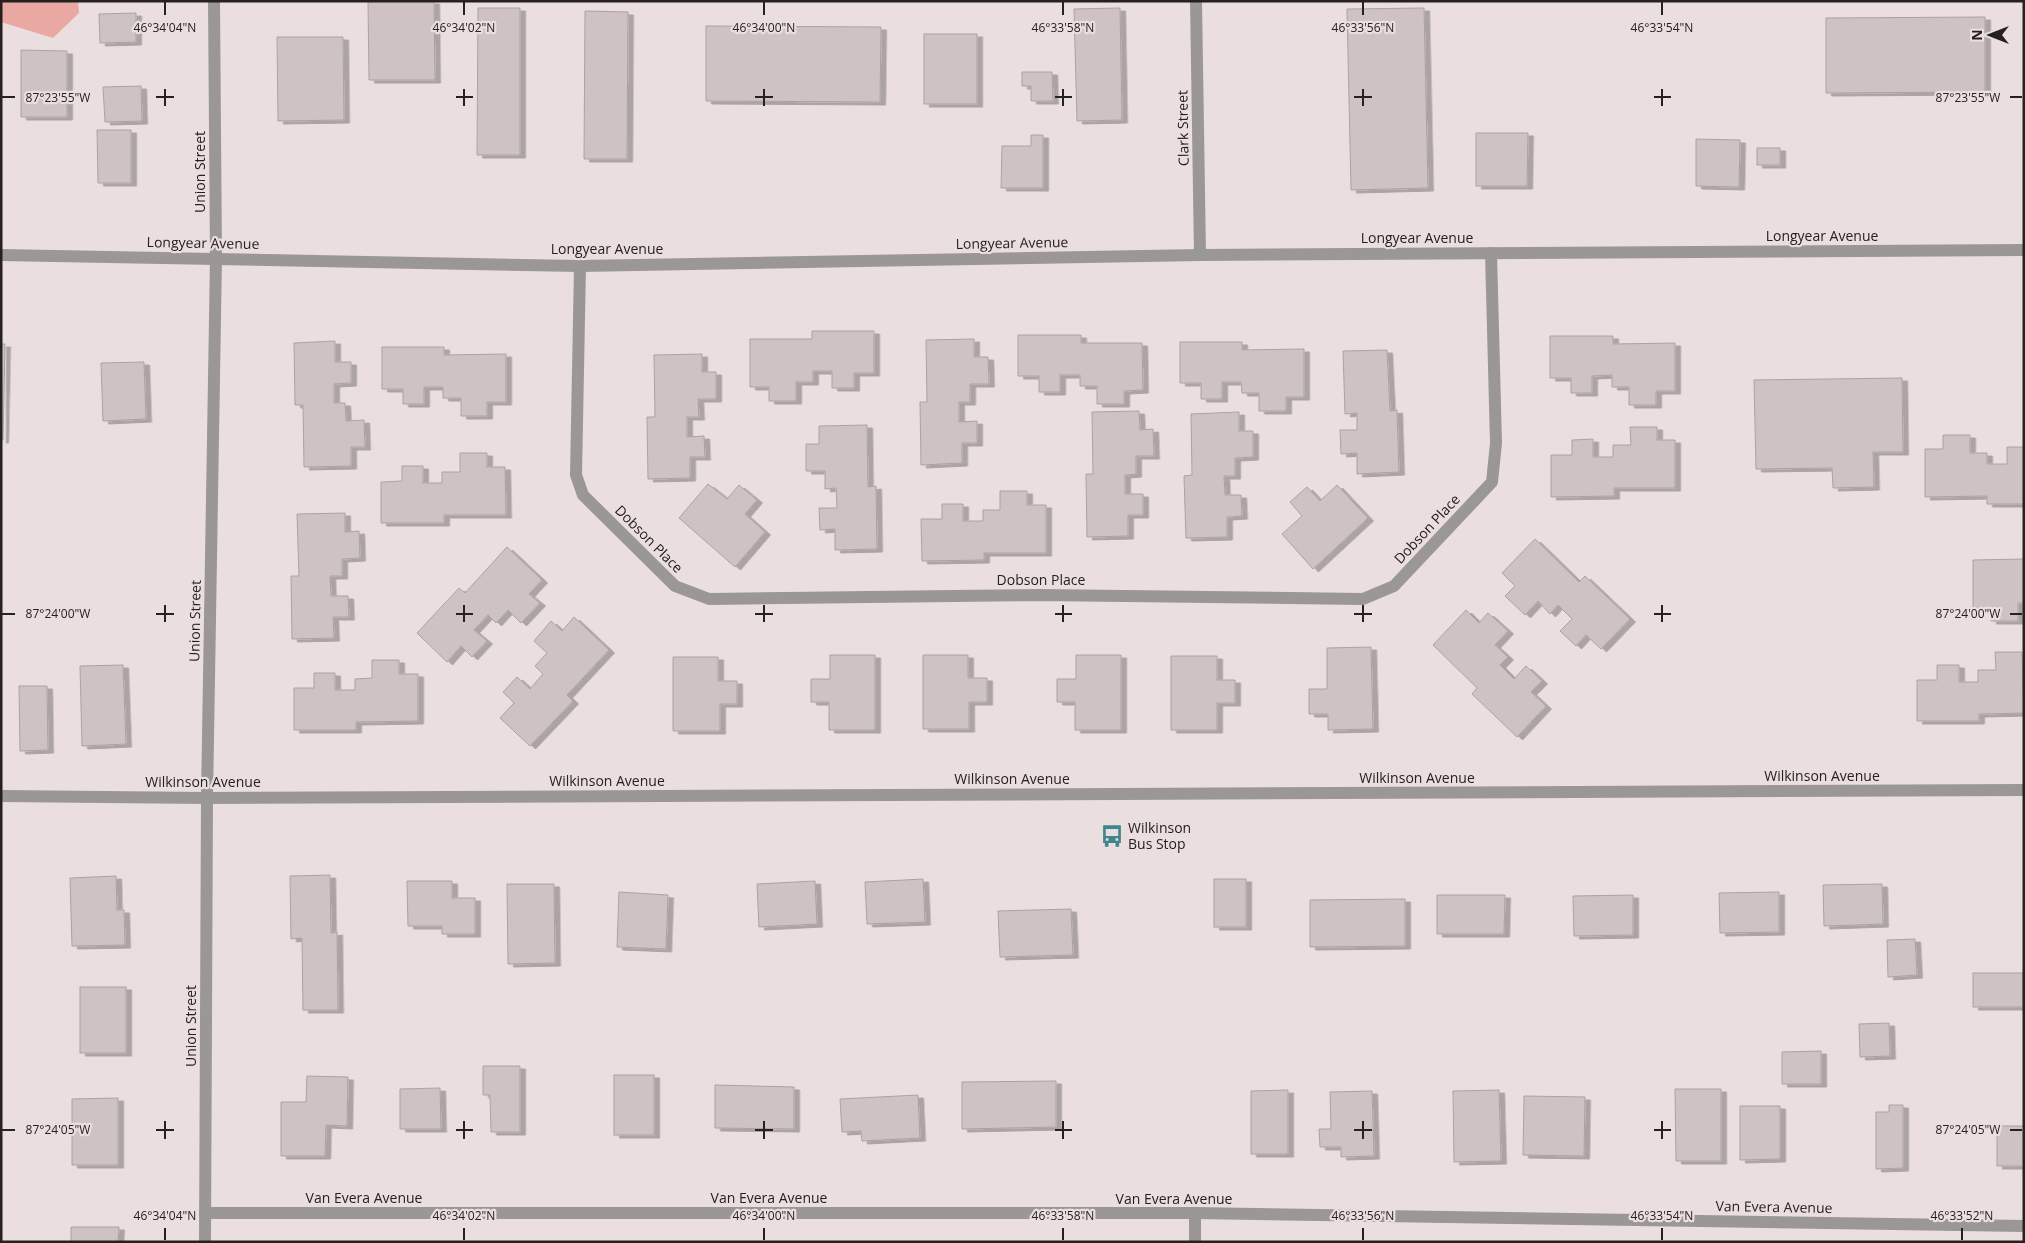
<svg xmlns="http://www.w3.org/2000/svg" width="2025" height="1243" viewBox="0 0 2025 1243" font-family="'Open Sans',sans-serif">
<defs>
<filter id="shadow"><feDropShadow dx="5.5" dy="3" stdDeviation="0" flood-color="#0004"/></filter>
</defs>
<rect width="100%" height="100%" fill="#eadfde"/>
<polygon fill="#eaa8a3" points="1,1 78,1 79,13 53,38 1,22"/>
<g fill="#cec3c2" stroke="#aca2a1" filter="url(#shadow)">
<polygon points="368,1 434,1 435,80 369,80"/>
<polygon points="478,8 520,8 520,155 477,155"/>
<polygon points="1120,8 1122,120 1077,121 1074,9"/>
<polygon points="1424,8 1428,188 1351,190 1347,9"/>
<polygon points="585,11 628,12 627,159 584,159"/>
<polygon points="136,13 136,42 100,43 99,14"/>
<polygon points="1985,17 1985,92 1826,93 1826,18"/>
<polygon points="706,26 881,27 880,102 706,101"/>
<rect x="924" y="34" width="53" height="70"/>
<polygon points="277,37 343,37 344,120 278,121"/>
<polygon points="21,50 67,51 67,117 21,117"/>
<polygon points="1022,72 1052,72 1053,101 1031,101 1031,86 1022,86"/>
<polygon points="141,86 142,121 105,122 103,87"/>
<polygon points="97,130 131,130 131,183 98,183"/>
<polygon points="1476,133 1528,133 1527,186 1476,186"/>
<polygon points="1031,135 1043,135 1043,188 1001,188 1002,146 1031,146"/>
<polygon points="1696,139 1740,140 1739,187 1696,186"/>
<rect x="1757" y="148" width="23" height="17"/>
<polygon points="812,331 874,331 874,373 854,373 854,388 832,388 832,371 813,371 813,382 796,382 796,401 769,401 769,387 750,387 750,339 812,339"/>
<polygon points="1018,335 1081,335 1081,343 1142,343 1143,390 1124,391 1124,404 1097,404 1097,386 1080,386 1080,375 1060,375 1060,392 1039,392 1039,376 1018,376"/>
<polygon points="1550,336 1613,336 1613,344 1675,343 1675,391 1656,391 1656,405 1629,405 1629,387 1612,387 1612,375 1592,376 1592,393 1571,393 1571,378 1550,378"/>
<polygon points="974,339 974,357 988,357 989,384 970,384 970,402 959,402 959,422 977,421 977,443 962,443 962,463 921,465 920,402 927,402 926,340"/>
<polygon points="335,341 335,362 351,362 351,383 334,384 334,403 345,403 346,421 364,420 365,447 351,447 351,466 304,467 303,405 295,405 294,343"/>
<polygon points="1180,342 1242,342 1242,350 1304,349 1304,397 1286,397 1286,411 1259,411 1259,393 1242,393 1241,382 1222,382 1222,399 1201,399 1201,383 1180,383"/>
<polygon points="1,344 5,344 3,440 1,440"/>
<polygon points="382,347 444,347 444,355 506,354 506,402 487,402 487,416 461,416 461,398 443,398 443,387 424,387 424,404 403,404 403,389 382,389"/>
<polygon points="1387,350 1390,411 1397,410 1399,472 1357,474 1357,453 1341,454 1340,430 1357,430 1357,413 1345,414 1343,351"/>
<polygon points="702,354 702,372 716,372 716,399 698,399 699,417 687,417 687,437 704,436 705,457 690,457 690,478 648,479 647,417 655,417 654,355"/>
<polygon points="144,362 146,419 103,421 101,363"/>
<polygon points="1902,378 1903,452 1873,452 1874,487 1833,488 1832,468 1756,469 1754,380"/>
<polygon points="1139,411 1140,430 1153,429 1154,456 1136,456 1136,474 1125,475 1125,494 1143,494 1143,515 1128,515 1128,536 1087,537 1086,474 1093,474 1092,412"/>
<polygon points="1239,412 1239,431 1253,431 1253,457 1235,458 1235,476 1224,476 1225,495 1241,495 1242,516 1227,517 1227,537 1186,538 1184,476 1192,475 1191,414"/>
<polygon points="867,425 868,487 876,486 877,549 835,550 835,529 820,530 819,508 837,508 836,488 825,489 825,471 806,471 806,444 819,444 819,426"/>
<polygon points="1630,427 1657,427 1657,440 1675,440 1675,488 1614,488 1614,496 1551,497 1551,455 1572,455 1572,440 1593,439 1593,457 1613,457 1613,445 1631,445"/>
<polygon points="1943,435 1970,435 1970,453 1987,453 1987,464 2007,464 2007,447 2024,447 2024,504 1987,504 1987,496 1925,497 1925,449 1943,449"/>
<polygon points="460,453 487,453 487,467 505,467 506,515 444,515 444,523 381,523 381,482 402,481 402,466 423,466 423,483 442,483 442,472 460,472"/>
<polygon points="708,484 727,499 739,485 757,500 745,514 765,532 735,567 679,518"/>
<polygon points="1337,485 1368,518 1313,569 1282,534 1302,516 1290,502 1307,487 1320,501"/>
<polygon points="1000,491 1027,491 1027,505 1046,505 1046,553 984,553 984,560 922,561 921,519 942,519 942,504 963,504 963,521 983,521 983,510 1000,510"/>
<polygon points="345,513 345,532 359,531 360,558 342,559 342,576 330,576 331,596 348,596 349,617 333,617 334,638 292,639 291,576 299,576 297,514"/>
<polygon points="1535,539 1579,582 1585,576 1630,619 1601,649 1586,635 1576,646 1560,631 1572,619 1558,605 1550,614 1538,601 1525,615 1505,596 1515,586 1502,573"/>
<polygon points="507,547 542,580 529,594 540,603 521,623 508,610 496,623 488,615 474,630 487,641 472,657 461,646 447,662 417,633 459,588 465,593"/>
<polygon points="2024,559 2024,603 2018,603 2018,621 1991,621 1991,608 1973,608 1973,560"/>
<polygon points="1466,610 1479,623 1488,613 1508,631 1495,645 1508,657 1500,665 1514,679 1526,666 1542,681 1531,692 1546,706 1517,737 1472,694 1477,688 1433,645"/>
<polygon points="574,617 609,650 567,695 573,701 530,746 500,718 514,703 503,692 517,677 530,689 543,674 535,666 547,653 534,641 551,621 562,631"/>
<polygon points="1371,647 1373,729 1328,730 1328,714 1309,714 1309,689 1327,689 1327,648"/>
<polygon points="1995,652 2022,652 2024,713 1979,714 1979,721 1917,721 1917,680 1937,680 1937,665 1959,665 1959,682 1978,682 1978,670 1996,670"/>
<polygon points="830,655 875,655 875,730 829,730 829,702 811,702 811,679 830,679"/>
<polygon points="923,655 968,655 968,678 987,678 987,702 969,702 969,729 923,729"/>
<polygon points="1076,655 1121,655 1121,730 1075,730 1075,702 1057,702 1057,679 1076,679"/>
<polygon points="1171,656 1217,656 1217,680 1235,680 1235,703 1217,703 1217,730 1171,730"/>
<polygon points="673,657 718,657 718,681 737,681 737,704 720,704 720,731 673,731"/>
<polygon points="372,660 399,660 399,674 418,674 418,721 356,722 356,730 294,730 294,688 314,688 314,673 335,673 335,690 355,690 355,679 372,678"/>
<polygon points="123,665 126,744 82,746 80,666"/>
<polygon points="19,686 47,686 48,750 20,751"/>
<polygon points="330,875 331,933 337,932 338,1010 303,1010 302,938 291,939 290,876"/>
<polygon points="116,876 117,910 124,910 125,945 72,946 70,878"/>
<polygon points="923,879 925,922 867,924 865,882"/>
<rect x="1214" y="879" width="32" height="48"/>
<polygon points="407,881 452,881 452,898 475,898 475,934 442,934 442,926 408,926"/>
<polygon points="815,881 817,924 759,927 757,884"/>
<polygon points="507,884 554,884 555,963 508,964"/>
<polygon points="1882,884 1883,924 1824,926 1823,885"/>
<polygon points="619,892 668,895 666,949 617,947"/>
<polygon points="1779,892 1779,932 1720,933 1719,893"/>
<polygon points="1437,895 1505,895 1504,934 1437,934"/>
<polygon points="1633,895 1633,935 1574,936 1573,896"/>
<polygon points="1405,899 1405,946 1310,947 1310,900"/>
<polygon points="1071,909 1073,955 1000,957 998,911"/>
<polygon points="1915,939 1917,975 1888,977 1887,940"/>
<rect x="1973" y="973" width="50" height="34"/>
<rect x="80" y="987" width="46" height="66"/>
<polygon points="1889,1023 1890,1056 1860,1057 1859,1024"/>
<polygon points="1821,1051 1821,1084 1782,1084 1782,1052"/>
<polygon points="483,1066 520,1066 520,1132 491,1132 490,1095 483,1095"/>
<rect x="614" y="1075" width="40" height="60"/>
<polygon points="307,1076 348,1077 347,1126 326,1125 325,1156 281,1156 281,1102 306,1102"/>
<polygon points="1056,1081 1056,1127 962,1129 962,1082"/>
<polygon points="715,1085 794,1087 794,1129 715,1128"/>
<polygon points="440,1088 441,1129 400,1129 400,1089"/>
<polygon points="1675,1089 1721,1089 1721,1161 1676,1161"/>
<polygon points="1288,1090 1288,1154 1251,1154 1251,1091"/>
<polygon points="1499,1090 1501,1161 1454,1162 1453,1091"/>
<polygon points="1372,1091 1374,1156 1341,1157 1341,1147 1320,1147 1319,1129 1331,1129 1330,1092"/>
<polygon points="918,1095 920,1138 862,1141 861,1131 842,1132 840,1099"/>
<polygon points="1524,1096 1585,1097 1584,1156 1523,1155"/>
<polygon points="118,1098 118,1165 72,1165 72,1099"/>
<polygon points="1889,1105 1903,1105 1903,1168 1876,1169 1876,1112 1889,1112"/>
<polygon points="1740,1106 1780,1106 1780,1159 1740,1160"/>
<rect x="1997" y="1126" width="27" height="40"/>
<polygon points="71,1227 119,1227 118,1242 71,1242"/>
</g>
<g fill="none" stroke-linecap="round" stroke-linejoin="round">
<g stroke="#9b9796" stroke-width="12">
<polyline points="1196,1 1200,255"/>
<polyline points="1,255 580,266 1200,255 2024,250"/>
<polyline points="580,266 576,475 583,495 675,586 709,599 1040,595 1363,599 1394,586 1492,482 1496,443 1491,253"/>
<polyline points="1,796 207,798 2024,790"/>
<polyline points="205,1213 1195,1213 2024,1226"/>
<polyline points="205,1242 207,798 216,258 214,1"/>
<polyline points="1195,1242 1195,1213"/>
</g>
</g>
<path fill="none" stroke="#252121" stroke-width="2" d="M165,2V15M464,2V15M764,2V15M1063,2V15M1363,2V15M1662,2V15M165,89V106M464,89V106M764,89V106M1063,89V106M1363,89V106M1662,89V106M2,97H15M156,97H174M456,97H473M755,97H773M1055,97H1072M1354,97H1372M1654,97H1671M2010,97H2022M165,605V622M464,605V622M764,605V622M1063,605V622M1363,605V622M1662,605V622M2,614H15M156,614H174M456,614H473M755,614H773M1055,614H1072M1354,614H1372M1654,614H1671M2010,614H2022M165,1121V1139M464,1121V1139M764,1121V1139M1063,1121V1139M1363,1121V1139M1662,1121V1139M2,1130H15M156,1130H174M456,1130H473M755,1130H773M1055,1130H1072M1354,1130H1372M1654,1130H1671M2010,1130H2022M165,1228V1240M464,1228V1240M764,1228V1240M1063,1228V1240M1363,1228V1240M1662,1228V1240M1962,1228V1240"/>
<defs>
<symbol id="bus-bare" viewBox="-9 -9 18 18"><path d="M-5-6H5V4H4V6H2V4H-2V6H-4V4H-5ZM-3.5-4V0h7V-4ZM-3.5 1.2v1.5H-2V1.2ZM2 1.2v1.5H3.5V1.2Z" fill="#3f878d" stroke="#eadfde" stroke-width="2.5" paint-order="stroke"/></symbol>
</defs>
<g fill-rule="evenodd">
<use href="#bus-bare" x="1096" y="820" width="32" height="32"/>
</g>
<g text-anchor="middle" stroke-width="4.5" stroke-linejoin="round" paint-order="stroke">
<g font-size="14" fill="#252121" stroke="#eadfde">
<text transform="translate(1183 128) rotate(-91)" y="5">Clark Street</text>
<text transform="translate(200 172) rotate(-90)" y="5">Union Street</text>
<text x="1822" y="241">Longyear Avenue</text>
<text x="1417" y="243">Longyear Avenue</text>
<text transform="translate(203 243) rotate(1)" y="5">Longyear Avenue</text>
<text transform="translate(1012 243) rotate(-1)" y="5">Longyear Avenue</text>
<text x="607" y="254">Longyear Avenue</text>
<text transform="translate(1427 529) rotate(-47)" y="5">Dobson Place</text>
<text transform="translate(649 539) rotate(45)" y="5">Dobson Place</text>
<text x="1041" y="585">Dobson Place</text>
<text transform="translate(195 621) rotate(-89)" y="5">Union Street</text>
<text x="1822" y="781">Wilkinson Avenue</text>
<text x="1417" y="783">Wilkinson Avenue</text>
<text x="1012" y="784">Wilkinson Avenue</text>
<text x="607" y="786">Wilkinson Avenue</text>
<text x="203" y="787">Wilkinson Avenue</text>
<text transform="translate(191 1026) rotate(-90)" y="5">Union Street</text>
<text x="364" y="1203">Van Evera Avenue</text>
<text x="769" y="1203">Van Evera Avenue</text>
<text x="1174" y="1204">Van Evera Avenue</text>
<text transform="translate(1774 1207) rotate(1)" y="5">Van Evera Avenue</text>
</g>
<g font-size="14" fill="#252121" stroke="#eadfde" text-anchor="start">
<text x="1128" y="833">Wilkinson<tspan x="1128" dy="16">Bus Stop</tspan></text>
</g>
</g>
<g font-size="12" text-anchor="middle" fill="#252121" stroke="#eadfde" stroke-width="4.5" stroke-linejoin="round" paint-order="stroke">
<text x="165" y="32">46°34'04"N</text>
<text x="464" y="32">46°34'02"N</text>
<text x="764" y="32">46°34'00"N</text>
<text x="1063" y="32">46°33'58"N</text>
<text x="1363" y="32">46°33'56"N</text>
<text x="1662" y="32">46°33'54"N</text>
<text x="1968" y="102">87°23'55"W</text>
<text x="58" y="102">87°23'55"W</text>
<text x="1968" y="618">87°24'00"W</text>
<text x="58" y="618">87°24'00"W</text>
<text x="1968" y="1134">87°24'05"W</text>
<text x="58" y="1134">87°24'05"W</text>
<text x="165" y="1220">46°34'04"N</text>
<text x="464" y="1220">46°34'02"N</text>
<text x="764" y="1220">46°34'00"N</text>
<text x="1063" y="1220">46°33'58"N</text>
<text x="1363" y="1220">46°33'56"N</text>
<text x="1662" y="1220">46°33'54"N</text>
<text x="1962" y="1220">46°33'52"N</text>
</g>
<rect width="2025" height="1243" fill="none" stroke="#252121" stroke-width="5"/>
<g transform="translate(1990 35) rotate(270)" stroke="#eadfde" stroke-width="4" paint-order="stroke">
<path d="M0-4L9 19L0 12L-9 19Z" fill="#252121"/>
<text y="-8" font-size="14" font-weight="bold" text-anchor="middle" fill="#252121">N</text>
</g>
</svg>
